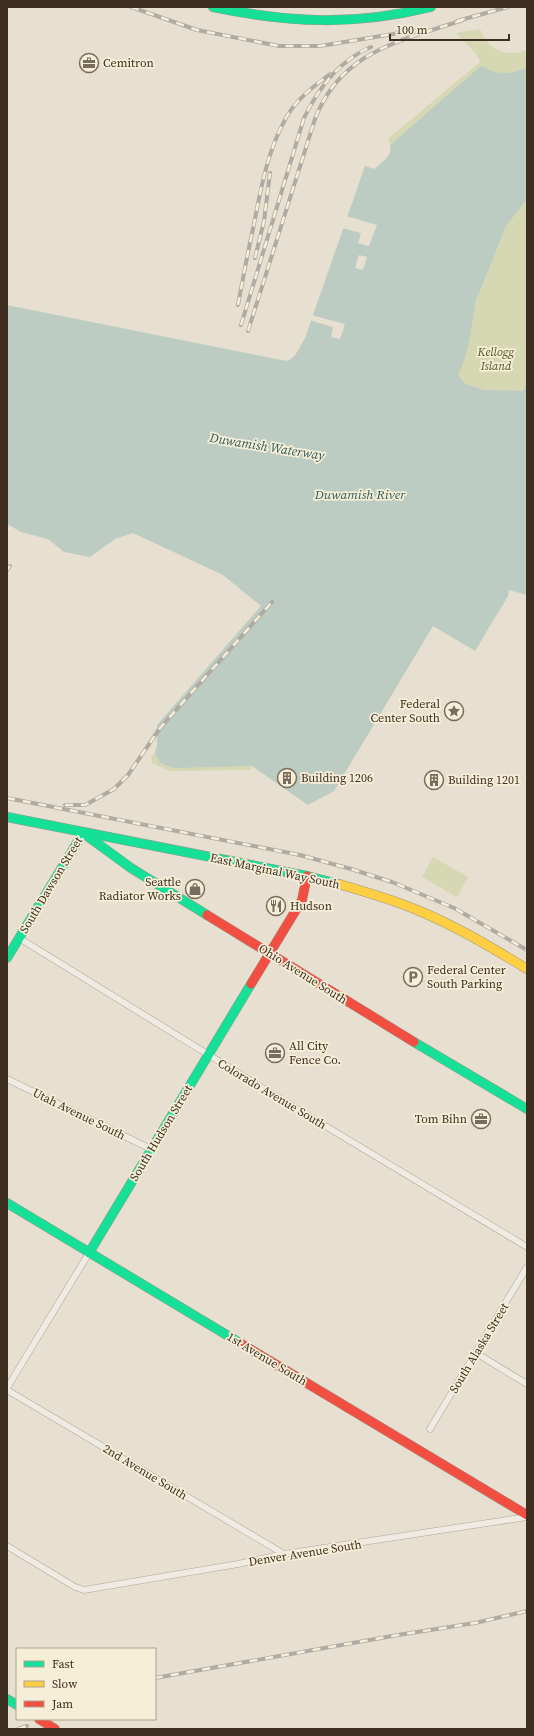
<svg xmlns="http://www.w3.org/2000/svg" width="534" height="1736" viewBox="0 0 534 1736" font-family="'Source Serif 4',serif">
<rect width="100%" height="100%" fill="#e7e0d1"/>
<g fill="#d6d7b3">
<path d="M480,29C488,50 506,58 527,50V100L405,144L390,145L388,139L480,62L477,55L456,33Z"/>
<polygon points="527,167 527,405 475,410 439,365"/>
<polygon points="155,751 254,757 251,770 170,771 152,763 151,756 155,753"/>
<polygon points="433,857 468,877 457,897 422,877"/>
</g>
<path fill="#bcccc2" d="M481,66C498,75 510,75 527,67V199L506,226L475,303L470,337L465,358L458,375L465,384L484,390L523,391L527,383V595L509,590L508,596L475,651L433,626L334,791L308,805L252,766L174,768L160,763L155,753L157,746V725L261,606L223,575L133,533L115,539L90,557L64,552L48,539L21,532L7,524V305L286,361C297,358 299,347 305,338L365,166L374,169C381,163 393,156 390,145Z"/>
<g fill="#e7e0d1">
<polygon points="346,216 377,225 369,246 358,243 361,233 342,228"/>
<polygon points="359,255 367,257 363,270 355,268"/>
<polygon points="311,315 345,324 340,339 331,337 333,327 309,320"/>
</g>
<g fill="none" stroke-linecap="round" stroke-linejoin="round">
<defs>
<g id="street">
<polyline points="19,938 282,1100 527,1247"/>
<polyline points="7,1079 151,1149"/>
<polyline points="476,1353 527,1384"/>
<polyline points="7,1388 89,1253"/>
<polyline points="7,1390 284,1554"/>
<polyline points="430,1429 527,1267"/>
<polyline points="7,1546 75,1587 84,1590 238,1564 284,1554 527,1517"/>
</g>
<g id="fast">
<path d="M213,7C290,23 354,26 431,7"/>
<polyline points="7,817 307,876 339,884"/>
<polyline points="7,958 83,833 131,868 207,915"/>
<polyline points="414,1042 527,1109"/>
<polyline points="7,1203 240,1343"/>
<polyline points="89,1253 251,984"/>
<polyline points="7,1699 17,1705"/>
</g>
<path id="slow" d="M339,884C365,892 392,899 417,910C456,926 491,947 527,969"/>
<g id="jam">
<polyline points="207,915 414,1042"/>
<polyline points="251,984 302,900 307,876"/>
<polyline points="240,1343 527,1515"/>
<polyline points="39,1719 55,1729"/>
</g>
</defs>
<use href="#street" stroke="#ada599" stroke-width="7"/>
<use href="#fast" stroke="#9c958a" stroke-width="10"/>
<use href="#slow" stroke="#9c958a" stroke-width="10"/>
<use href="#jam" stroke="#9c958a" stroke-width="10"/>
<use href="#street" stroke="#efebe3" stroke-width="6"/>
<use href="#fast" stroke="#16e098" stroke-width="9"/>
<use href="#slow" stroke="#ffcf43" stroke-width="9"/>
<use href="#jam" stroke="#f24e42" stroke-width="9"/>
<defs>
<g id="rail">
<polyline points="131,7 197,30 279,46 320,46 418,30"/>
<polyline points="457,21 508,7"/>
<polyline points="255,258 264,221 270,173"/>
<path d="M238,305C243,278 248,251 254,224C261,187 268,149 287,116C297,99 314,86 330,74"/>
<path d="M241,325L304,118C318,89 340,60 371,47"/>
<path d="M248,331L315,119C341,51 400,41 463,20"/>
<polyline points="7,570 10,566"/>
<polyline points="7,798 300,855 351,869 392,882 454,908 527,950"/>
<polyline points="65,805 85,805 114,789 128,775 160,728 272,602"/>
<polyline points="155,1678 398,1635 475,1623 527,1611"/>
<polyline points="18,1729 27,1726"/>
</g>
</defs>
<use href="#rail" stroke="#afaaa2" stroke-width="4"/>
<use href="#rail" stroke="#f7eed8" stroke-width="2.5" stroke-dasharray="8" stroke-linecap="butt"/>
</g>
<defs>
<symbol id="office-ring" viewBox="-11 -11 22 22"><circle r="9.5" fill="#f7eed8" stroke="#786c5e" stroke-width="1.5"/><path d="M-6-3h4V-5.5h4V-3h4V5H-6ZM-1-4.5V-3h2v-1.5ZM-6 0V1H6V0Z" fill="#786c5e"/></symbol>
<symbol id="sight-ring" viewBox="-11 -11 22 22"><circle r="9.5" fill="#f7eed8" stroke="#786c5e" stroke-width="1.5"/><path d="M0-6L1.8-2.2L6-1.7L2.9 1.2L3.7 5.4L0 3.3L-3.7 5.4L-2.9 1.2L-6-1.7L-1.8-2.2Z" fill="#786c5e"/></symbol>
<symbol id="building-ring" viewBox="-11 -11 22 22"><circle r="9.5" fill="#f7eed8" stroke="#786c5e" stroke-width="1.5"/><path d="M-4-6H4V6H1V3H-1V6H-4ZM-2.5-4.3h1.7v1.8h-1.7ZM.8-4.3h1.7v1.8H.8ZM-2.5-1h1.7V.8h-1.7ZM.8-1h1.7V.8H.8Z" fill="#786c5e"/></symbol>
<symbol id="shop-ring" viewBox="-11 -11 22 22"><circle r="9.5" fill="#f7eed8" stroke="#786c5e" stroke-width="1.5"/><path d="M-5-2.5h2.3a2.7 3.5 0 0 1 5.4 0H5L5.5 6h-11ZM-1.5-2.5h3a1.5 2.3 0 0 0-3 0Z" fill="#786c5e"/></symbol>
<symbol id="restaurant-ring" viewBox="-11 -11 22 22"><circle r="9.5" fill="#f7eed8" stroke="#786c5e" stroke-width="1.5"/><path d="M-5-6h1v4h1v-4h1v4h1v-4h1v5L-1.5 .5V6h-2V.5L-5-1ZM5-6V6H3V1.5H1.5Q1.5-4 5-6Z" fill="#786c5e"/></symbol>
<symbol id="parking-ring" viewBox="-11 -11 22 22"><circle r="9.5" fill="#f7eed8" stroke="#786c5e" stroke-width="1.5"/><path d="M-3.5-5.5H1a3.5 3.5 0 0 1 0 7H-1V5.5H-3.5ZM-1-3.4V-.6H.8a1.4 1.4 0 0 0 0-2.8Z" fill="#786c5e"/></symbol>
</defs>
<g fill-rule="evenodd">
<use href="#office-ring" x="78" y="52" width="22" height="22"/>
<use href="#sight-ring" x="443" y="700" width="22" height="22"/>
<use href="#building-ring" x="276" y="767" width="22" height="22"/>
<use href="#building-ring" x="423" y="769" width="22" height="22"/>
<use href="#shop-ring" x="184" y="878" width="22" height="22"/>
<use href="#restaurant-ring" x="265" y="895" width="22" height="22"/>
<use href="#parking-ring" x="402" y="966" width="22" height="22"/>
<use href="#office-ring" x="264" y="1042" width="22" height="22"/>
<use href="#office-ring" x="470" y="1108" width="22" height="22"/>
</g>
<g text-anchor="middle" stroke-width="3.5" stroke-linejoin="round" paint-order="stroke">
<g font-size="12" fill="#3d2e20" stroke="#f7eed8" text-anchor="start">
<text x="103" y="67">Cemitron</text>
<text x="440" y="708" text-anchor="end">Federal<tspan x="440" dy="14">Center South</tspan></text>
<text x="301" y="782">Building 1206</text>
<text x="448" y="784">Building 1201</text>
<text x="181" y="886" text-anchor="end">Seattle<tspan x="181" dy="14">Radiator Works</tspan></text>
<text x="290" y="910">Hudson</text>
<text x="427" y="974">Federal Center<tspan x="427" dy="14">South Parking</tspan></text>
<text x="289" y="1050">All City<tspan x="289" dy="14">Fence Co.</tspan></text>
<text x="467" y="1123" text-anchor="end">Tom Bihn</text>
</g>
<g font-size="12" font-style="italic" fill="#4d5a26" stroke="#f7eed8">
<text x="496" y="356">Kellogg<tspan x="496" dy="14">Island</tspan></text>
</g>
<g font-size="12" fill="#3d2e20" stroke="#f7eed8">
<text transform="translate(275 871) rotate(12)" y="4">East Marginal Way South</text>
<text transform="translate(51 885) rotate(-59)" y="4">South Dawson Street</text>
<text transform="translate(303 974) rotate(32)" y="4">Ohio Avenue South</text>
<text transform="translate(272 1094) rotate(31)" y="4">Colorado Avenue South</text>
<text transform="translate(79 1114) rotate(26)" y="4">Utah Avenue South</text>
<text transform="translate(161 1133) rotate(-59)" y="4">South Hudson Street</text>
<text transform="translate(479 1348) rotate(-59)" y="4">South Alaska Street</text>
<text transform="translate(267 1359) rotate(31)" y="4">1st Avenue South</text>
<text transform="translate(145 1472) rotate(31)" y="4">2nd Avenue South</text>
<text transform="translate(305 1553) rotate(-9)" y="4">Denver Avenue South</text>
</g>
<g font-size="13" font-style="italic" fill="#2f5d5a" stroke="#f7eed8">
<text transform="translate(267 446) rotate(9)" y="5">Duwamish Waterway</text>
<text x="360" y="499">Duwamish River</text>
</g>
</g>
<rect width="534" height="1736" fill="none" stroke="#3d2e20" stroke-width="16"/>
<rect x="16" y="1648" width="140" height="72" fill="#f7eed8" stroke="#ada18e"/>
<rect x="24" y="1661" width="20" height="6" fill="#16e098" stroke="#ada18e"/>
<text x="52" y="1668" font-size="12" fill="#3d2e20">Fast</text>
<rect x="24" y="1681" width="20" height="6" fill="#ffcf43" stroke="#ada18e"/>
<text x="52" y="1688" font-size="12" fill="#3d2e20">Slow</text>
<rect x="24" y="1701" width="20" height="6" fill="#f24e42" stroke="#ada18e"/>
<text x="52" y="1708" font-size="12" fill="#3d2e20">Jam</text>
<path d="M390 34v6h119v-6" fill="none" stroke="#3d2e20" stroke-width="2"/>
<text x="396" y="34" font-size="12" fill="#3d2e20" stroke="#f7eed8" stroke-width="3" paint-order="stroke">100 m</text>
</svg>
